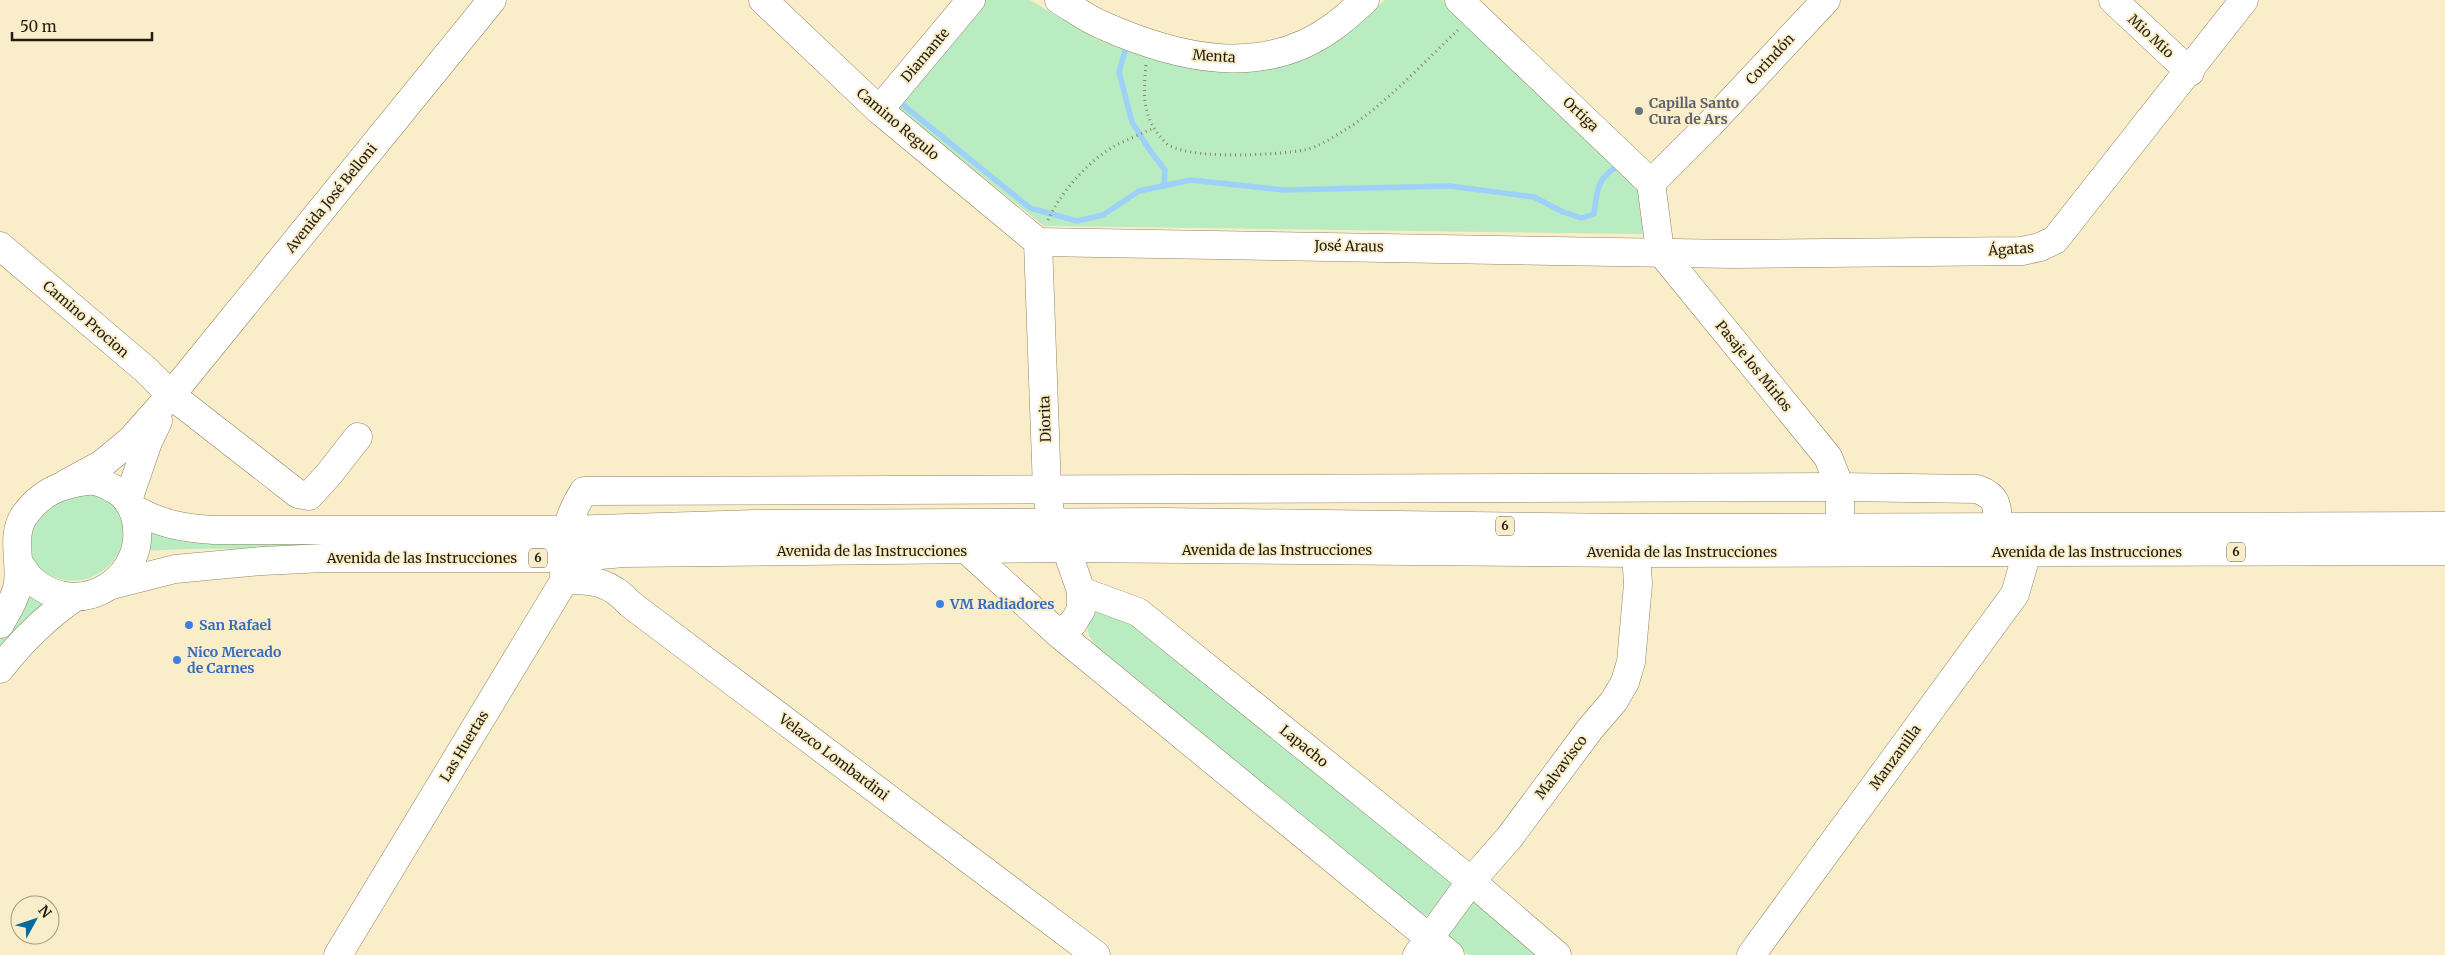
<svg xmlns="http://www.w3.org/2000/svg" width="2445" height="955" viewBox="0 0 2445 955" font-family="Merriweather,serif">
<rect width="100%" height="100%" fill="#faeeca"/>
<g fill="#b9ecc1">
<polygon points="985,0 1030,0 1096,39 1194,68 1362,20 1385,0 1443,0 1638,187 1643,234 1044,226 896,107"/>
<path d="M81,492C88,494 100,495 106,499C156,531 97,605 47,573C26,560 26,539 37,520C39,516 42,509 45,507C55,500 69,496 81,492Z"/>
<polygon points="149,529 531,538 531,547 188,549 145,551"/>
<polygon points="31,589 51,600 11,634 0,649 0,640"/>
<path d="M1100,607L1112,609L1455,883L1436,913L1427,915L1417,913L1097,647C1085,634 1086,627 1091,612Z"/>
<polygon points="1472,898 1552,955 1469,955 1450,941 1447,934"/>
</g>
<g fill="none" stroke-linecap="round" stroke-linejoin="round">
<g stroke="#9dd1fa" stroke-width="5.5">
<polyline points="1127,44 1119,72 1132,122 1151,152 1165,170 1164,186"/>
<path d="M897,100L1030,208L1077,221L1103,215L1139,191L1191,180L1283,190L1450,186L1534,197L1563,212L1582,218L1594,214C1597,190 1597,177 1620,165"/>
</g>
<defs>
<g id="minor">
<polyline points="763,0 879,110 1038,242"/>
<path d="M1059,0C1073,8 1087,19 1102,25C1176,58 1262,79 1333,27C1344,19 1355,9 1365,0"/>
<polyline points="1459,0 1651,183 1660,251"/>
<polyline points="2113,0 2190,72"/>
<polyline points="879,110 971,0"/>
<polyline points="1651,183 1710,124 1826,0"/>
<polyline points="1038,242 1734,254 2022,251 2040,247 2055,240 2244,0"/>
<polyline points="1038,242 1047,489 1051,522 1066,548 1081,591 1081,610 1073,623 1059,634"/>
<polyline points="0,246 146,370 171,395 298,494 309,496 329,474 358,437"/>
<polyline points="1660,251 1828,457 1840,487 1840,527"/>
<polyline points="67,483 102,464 131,440 171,395 492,0"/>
<polyline points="128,500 148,442 158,421"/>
<polyline points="967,550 1059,634 1450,955"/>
<path d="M564,581C591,578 612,583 630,604L1096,955"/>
<polyline points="1081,591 1138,612 1471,881 1557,955"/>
<path d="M338,955L564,581C565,544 563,523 584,491L1840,487L1977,489C1999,497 1997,506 1998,528"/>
<polyline points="1417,955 1471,881 1509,838 1590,729 1614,701 1625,682 1631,662 1638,584 1636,553"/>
<polyline points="1751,955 2015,594 2027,553"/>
</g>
<g id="major">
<path d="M132,508C161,524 181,528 214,530H566L755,524L1164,522L1628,528L2445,526"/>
<polyline points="112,585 175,569 262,561 324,558 565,558 624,553 1066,548 1636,553 2445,551"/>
<path d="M0,624C7,611 16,598 18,583C21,562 11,535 24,516C40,493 60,484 87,481C96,480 105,484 112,488C124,493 131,504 135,516C151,577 81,622 33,581C28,577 23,569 19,563"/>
<path d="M0,669C22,640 45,618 75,597"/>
</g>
</defs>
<use href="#minor" stroke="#8f8463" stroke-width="29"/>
<use href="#major" stroke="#8f8463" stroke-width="29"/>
<g stroke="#898169" stroke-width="3" stroke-dasharray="1 4" stroke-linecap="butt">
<path d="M1146,65C1143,96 1142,118 1165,142C1183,161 1278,155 1304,150C1317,148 1333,137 1345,130C1384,106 1425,61 1459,29"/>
<path d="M1048,220C1060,194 1084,166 1108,150C1122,141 1139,135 1154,128"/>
</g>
<use href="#minor" stroke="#fff" stroke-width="28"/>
<use href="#major" stroke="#fff" stroke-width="28"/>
</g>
<circle fill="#6b7280" stroke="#faeeca" stroke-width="2" cx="1639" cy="111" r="5"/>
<g fill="#3f7fe0" stroke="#faeeca" stroke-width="2">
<circle cx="940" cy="604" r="5"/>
<circle cx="189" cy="625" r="5"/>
<circle cx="177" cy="660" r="5"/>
</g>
<g text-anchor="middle" stroke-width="4" stroke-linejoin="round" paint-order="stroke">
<g fill="#faeeca" stroke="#625c48" stroke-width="1">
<rect x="1496" y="516.5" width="18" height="19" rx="4"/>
<rect x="2227" y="542.5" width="18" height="19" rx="4"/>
<rect x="529" y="548.5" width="18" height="19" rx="4"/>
</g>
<g font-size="12" font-weight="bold" fill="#211d10">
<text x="1505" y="530">6</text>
<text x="2236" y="556">6</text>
<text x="538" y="562">6</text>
</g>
<g font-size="14" fill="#211d10" stroke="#faeeca">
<text transform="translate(2151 36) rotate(43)" y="5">Mio Mio</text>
<text transform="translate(925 55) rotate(-50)" y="5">Diamante</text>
<text transform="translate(1214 56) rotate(4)" y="5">Menta</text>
<text transform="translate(1770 59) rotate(-47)" y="5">Corindón</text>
<text transform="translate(1581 114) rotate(43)" y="5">Ortiga</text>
<text transform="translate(898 124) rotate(40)" y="5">Camino Regulo</text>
<text transform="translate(331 198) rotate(-51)" y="5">Avenida José Belloni</text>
<text transform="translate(1349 246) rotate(1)" y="5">José Araus</text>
<text transform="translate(2011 249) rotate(-4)" y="5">Ágatas</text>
<text transform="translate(86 319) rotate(41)" y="5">Camino Procion</text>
<text transform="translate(1754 366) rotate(51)" y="5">Pasaje los Mirlos</text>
<text transform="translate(1045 419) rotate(-92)" y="5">Diorita</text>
<text x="1277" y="555">Avenida de las Instrucciones</text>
<text x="872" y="556">Avenida de las Instrucciones</text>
<text x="1682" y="557">Avenida de las Instrucciones</text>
<text x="2087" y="557">Avenida de las Instrucciones</text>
<text x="422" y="563">Avenida de las Instrucciones</text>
<text transform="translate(464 746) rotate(-59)" y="5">Las Huertas</text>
<text transform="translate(1304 746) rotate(39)" y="5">Lapacho</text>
<text transform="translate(834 757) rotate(37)" y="5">Velazco Lombardini</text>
<text transform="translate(1895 757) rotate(-54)" y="5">Manzanilla</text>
<text transform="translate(1561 767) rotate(-53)" y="5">Malvavisco</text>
</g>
<g font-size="14" font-weight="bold" fill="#5b616d" stroke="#faeeca" text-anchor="start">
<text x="1649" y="108">Capilla Santo<tspan x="1649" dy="16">Cura de Ars</tspan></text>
</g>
<g font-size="14" font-weight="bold" fill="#366cbe" stroke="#faeeca" text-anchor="start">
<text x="950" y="609">VM Radiadores</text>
<text x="199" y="630">San Rafael</text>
<text x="187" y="657">Nico Mercado<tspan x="187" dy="16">de Carnes</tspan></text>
</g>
</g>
<g transform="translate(35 920) rotate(50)"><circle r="24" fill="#faeeca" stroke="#a39a80"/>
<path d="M0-4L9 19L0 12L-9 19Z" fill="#066b99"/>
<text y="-8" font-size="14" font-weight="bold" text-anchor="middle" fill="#211d10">N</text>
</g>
<path d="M12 32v8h140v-8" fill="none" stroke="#211d10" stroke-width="2.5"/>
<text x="20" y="32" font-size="15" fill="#211d10" stroke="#faeeca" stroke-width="4" paint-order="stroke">50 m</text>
</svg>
